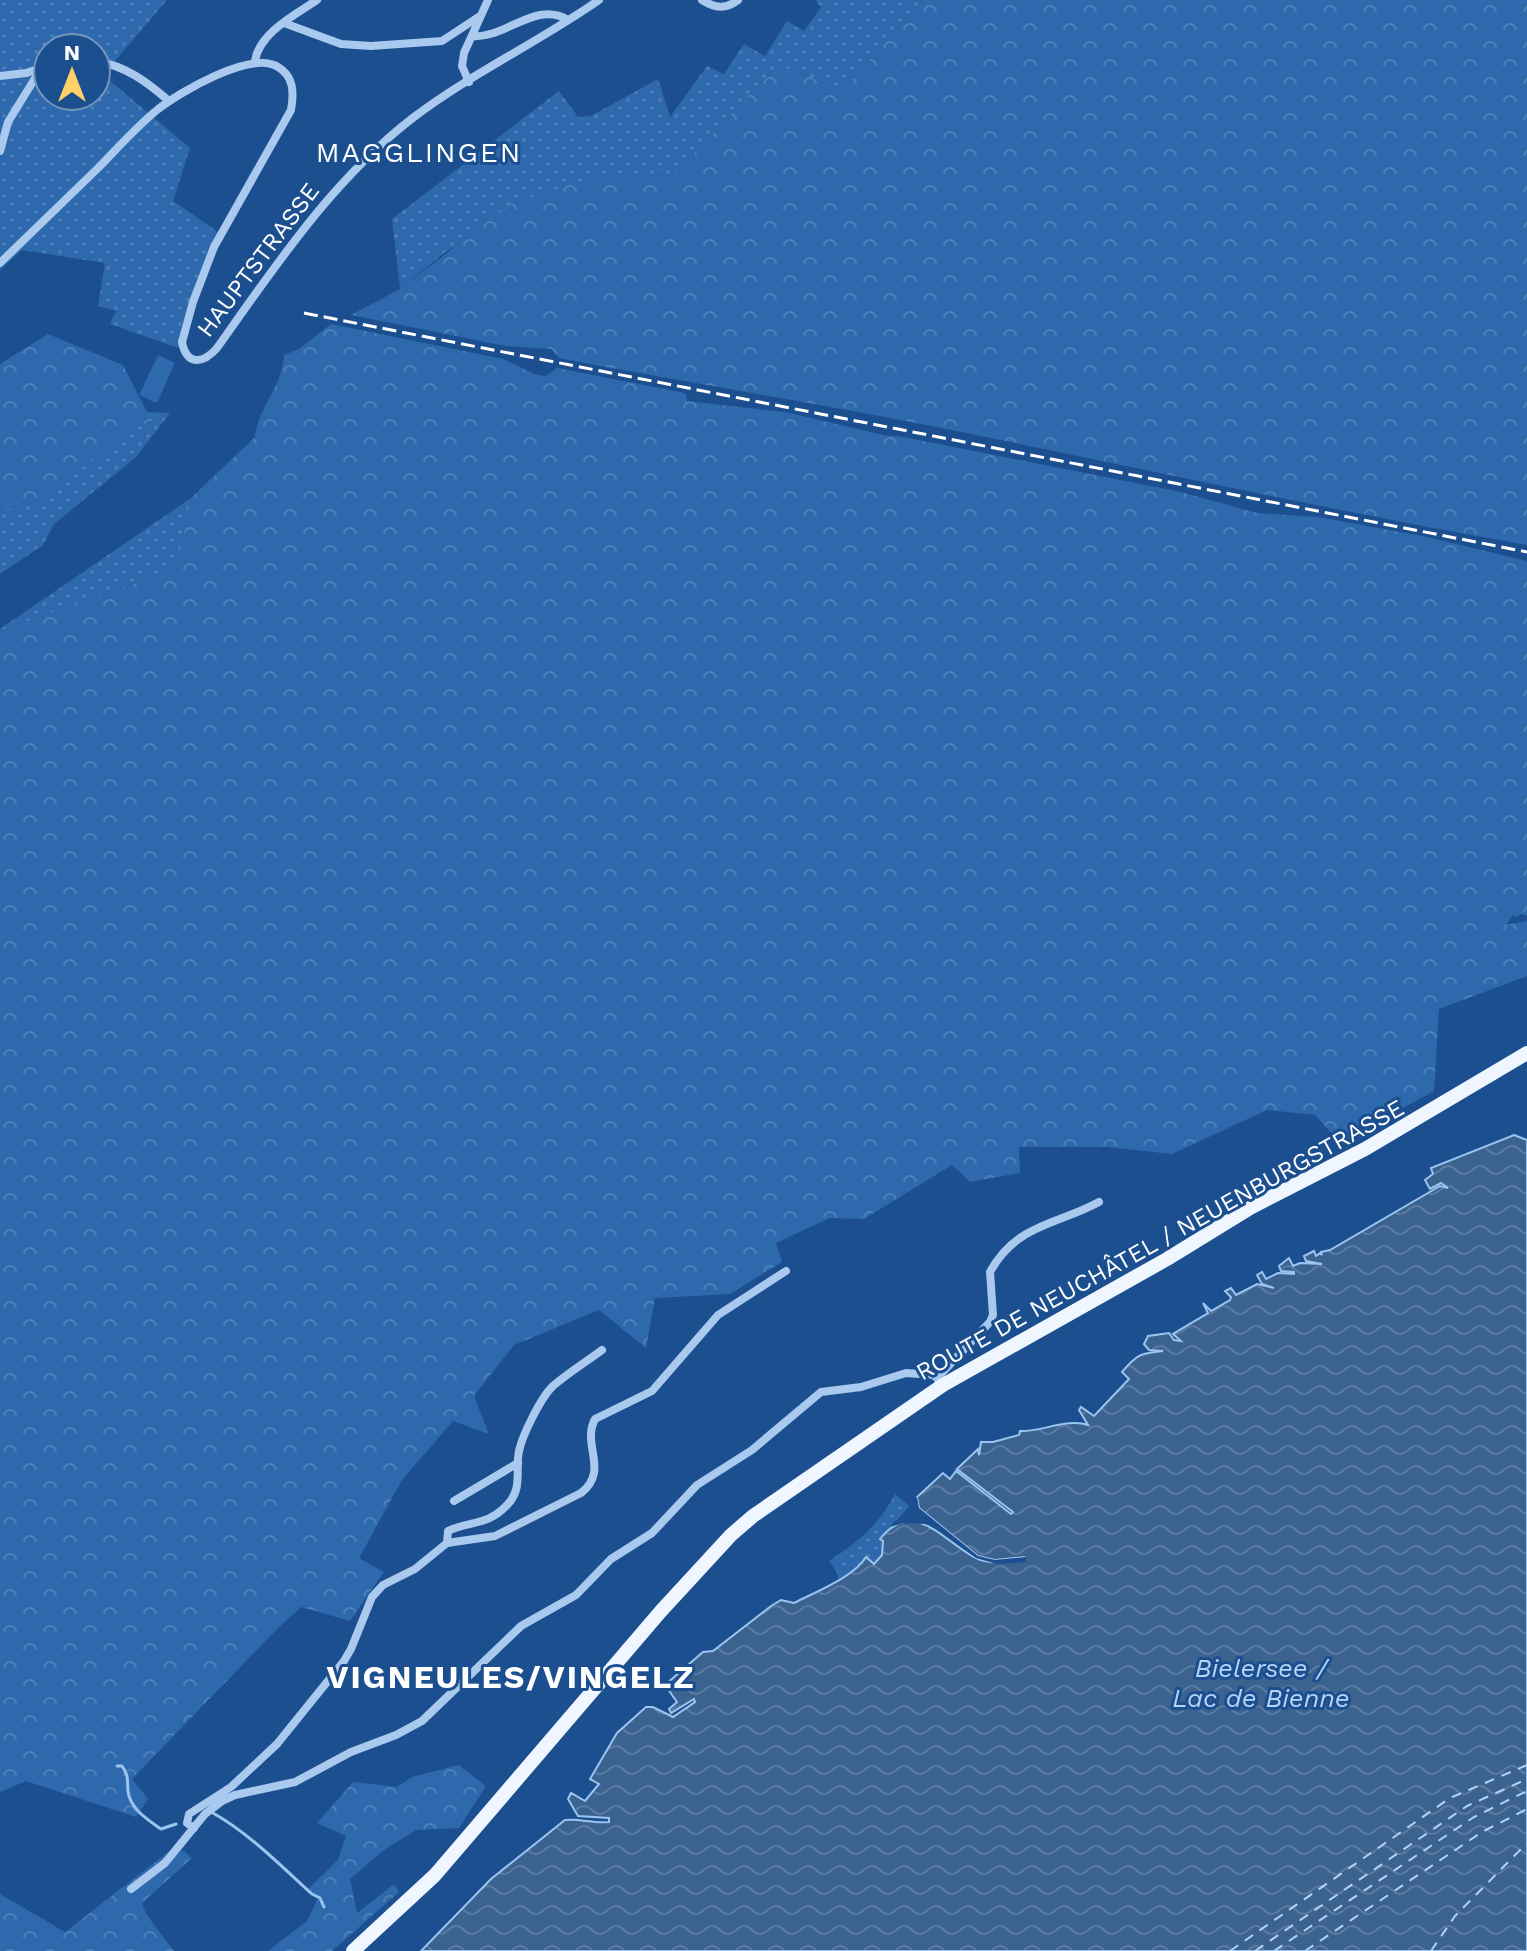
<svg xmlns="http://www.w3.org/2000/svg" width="1527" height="1951" viewBox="0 0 1527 1951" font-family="'Work Sans',sans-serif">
<defs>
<pattern id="grass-dots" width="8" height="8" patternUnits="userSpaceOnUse" patternTransform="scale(2)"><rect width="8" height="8" fill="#2e69ad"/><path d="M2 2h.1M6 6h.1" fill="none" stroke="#4d80b9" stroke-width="1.8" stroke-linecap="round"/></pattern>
<pattern id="forest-crowns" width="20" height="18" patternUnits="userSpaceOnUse" patternTransform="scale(2)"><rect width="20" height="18" fill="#2e69ad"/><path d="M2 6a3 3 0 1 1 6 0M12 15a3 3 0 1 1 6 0" fill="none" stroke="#4d80b9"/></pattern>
<pattern id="water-waves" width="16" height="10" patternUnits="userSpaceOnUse" patternTransform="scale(2)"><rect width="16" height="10" fill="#3c6290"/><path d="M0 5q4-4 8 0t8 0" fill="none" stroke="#597aa1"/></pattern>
</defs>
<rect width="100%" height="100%" fill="#1b4f8f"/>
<g fill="url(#grass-dots)" fill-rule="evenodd">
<path d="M0,0H167L103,75L190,148L173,201L221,234L205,268L184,350L110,324L116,311L98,306L105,263L22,250L0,270ZM48,48H96V96H48Z"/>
<polygon points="815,0 923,0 843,90 778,65 673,176 608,173 448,250 400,289 392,219 559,91 578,117 591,116 658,79 670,117 707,66 724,74 744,44 765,56 787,21 804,31 821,7"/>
<polygon points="170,413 135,458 54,524 43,545 0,574 0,513 46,498 100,453 119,435"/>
<polygon points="191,498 177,568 0,631 0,629"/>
<path d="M895,1494L909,1506L881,1539L883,1541L882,1555L873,1565L863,1562L838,1580L837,1572L829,1561C859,1541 878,1526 895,1494Z"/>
</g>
<g fill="url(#forest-crowns)">
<path d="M923,0H1527V545C1344,513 1163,473 981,436C841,407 699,385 559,358L551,349L505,346L351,315L400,289L512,203L608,173L673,176L778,65L843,90Z"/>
<path d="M331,324L503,359L537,375L546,376L557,368L685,393L687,401L785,412L888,436H898L1181,492L1257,513L1318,517L1427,537L1527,561V916L1522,914L1515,918L1516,915L1512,916L1506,925L1527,921V976L1439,1009L1434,1091L1340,1143L1315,1115L1267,1110L1172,1154L1107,1147H1019L1020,1173L970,1182L952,1165L864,1219L830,1218L776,1243L782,1262L730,1294L655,1298L646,1348L599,1310L514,1345L474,1396L489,1434L453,1421L402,1480L359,1558L384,1572L350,1621L301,1607L278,1628L132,1779L148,1799L136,1817L26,1781L0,1792V631L177,568L191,498L255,437C258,407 283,386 284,355L299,349Z"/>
<polygon points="48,334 123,365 147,412 170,413 119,435 100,453 46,498 0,513 0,364"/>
<polygon points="459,1765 486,1786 459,1828 416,1830 384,1850 350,1879 357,1913 394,1884 399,1892 332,1951 268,1951 307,1921 318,1898 307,1890 338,1860 346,1836 317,1823 353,1782 397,1787 412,1777"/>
<polygon points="172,1849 184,1851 192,1858 142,1903 146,1914 174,1951 0,1951 0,1894 65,1932"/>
</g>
<polygon fill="#2e69ad" points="158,355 175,363 157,403 139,395"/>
<path fill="url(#water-waves)" stroke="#9cc4f0" stroke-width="2" d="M1514,1135L1527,1140V1951H421L491,1879L565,1820C579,1818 594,1824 609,1822V1818L578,1816L568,1799L571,1793L585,1801L599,1784L590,1779L617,1733L646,1707H653L673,1717L695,1702L694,1699L671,1713L669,1709L677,1702L665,1685L703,1652L713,1651L771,1606L781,1600L794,1603C815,1592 854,1577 866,1557L874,1564L882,1555L883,1541L880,1539C914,1496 945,1543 976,1558C993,1566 1009,1561 1025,1557L995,1560L978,1556L919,1508L917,1497L943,1473L950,1479L956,1471L1011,1514L1013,1512L957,1469L978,1449L979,1455L981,1442H993L1019,1435L1020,1431C1041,1432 1068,1418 1088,1425L1079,1410L1081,1407L1094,1416L1129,1379L1122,1372C1138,1353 1140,1354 1163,1351L1149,1350L1144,1344L1148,1336L1169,1333L1174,1340L1181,1341L1173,1334L1208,1313L1203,1303L1211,1311L1230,1300L1231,1297L1225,1291L1231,1288L1236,1295L1257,1284L1274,1288L1262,1284L1257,1275L1262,1272L1266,1279L1278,1273L1294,1274V1272L1281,1271L1279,1266L1289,1258L1293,1266L1300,1263L1322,1264L1306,1261L1304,1256L1314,1251L1316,1256L1320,1253L1322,1255L1321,1252L1330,1250L1440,1186L1448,1188L1441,1183L1430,1189L1425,1180L1433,1174L1431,1168Z"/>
<polygon fill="#1b4f8f" points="917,1497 919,1508 978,1556 995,1560 1026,1557 1026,1562 997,1564 976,1558 932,1526 925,1524 904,1523 890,1527 895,1521 903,1519 928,1521 915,1510 913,1501"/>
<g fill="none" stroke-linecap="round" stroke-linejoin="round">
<g stroke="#9cc4f0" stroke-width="3">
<path d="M117,1766H122C129,1776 127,1779 128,1791C130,1809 148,1820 161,1829L176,1824"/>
<path d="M213,1813C250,1834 281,1866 312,1894L320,1898L324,1907"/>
</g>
<g stroke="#b5d3f5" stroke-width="2" stroke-dasharray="10 8" stroke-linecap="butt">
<polyline points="1230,1951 1450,1798 1527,1765"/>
<polyline points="1255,1951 1467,1806 1527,1779"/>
<polyline points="1274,1951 1474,1817 1527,1791"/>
<polyline points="1305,1951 1482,1832 1527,1809"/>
<polyline points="1431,1951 1455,1916 1527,1843"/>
</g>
<g stroke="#a9c9ee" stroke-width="8">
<path d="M702,0C715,8 725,10 738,0"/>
<polyline points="284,23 341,44 371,46 442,41 480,16"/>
<path d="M472,36C506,39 535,0 568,20"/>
<path d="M96,61C126,66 147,82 169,101"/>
<path d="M255,61C259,33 295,15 317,0"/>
<polyline points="0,76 26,73 48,66"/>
<polyline points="469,82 462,66 464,53 488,0"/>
<polyline points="0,151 8,122 42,67"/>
<path d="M0,263C32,232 64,201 96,170C116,150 135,128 157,110C180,92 251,50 278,67C294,76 294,93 291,110L214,247L193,302L182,342C187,367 204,363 217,348C276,265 333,179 414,117C472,73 539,42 599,0"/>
<path d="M938,1377L990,1322L993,1315L990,1272C1016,1224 1057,1225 1099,1202"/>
<polyline points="454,1501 518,1463"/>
<path d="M447,1543L448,1531C470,1520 487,1527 508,1504C523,1488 515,1470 519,1451C522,1436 541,1397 553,1386C568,1373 586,1362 602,1350"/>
<path d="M194,1828L187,1823L189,1814L231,1787L277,1744L344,1661L351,1649L372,1597L383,1585L415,1569L447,1543L495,1536L581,1493C610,1470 581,1445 595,1419L652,1391L718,1315L786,1271"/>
<polyline points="131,1889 165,1863 205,1814 222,1801 235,1795 295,1782 351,1752 396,1735 422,1721 521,1626 576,1595 611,1559 652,1533 697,1485 752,1450 821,1392 861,1387 906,1373 934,1375 943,1385"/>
</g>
<polyline stroke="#f0f6ff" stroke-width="14" points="353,1951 435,1875 661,1611 731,1535 753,1516 943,1385 1167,1259 1250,1208 1365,1149 1527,1053"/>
<polyline stroke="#fff" stroke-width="3" stroke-dasharray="14 6" stroke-linecap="butt" points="304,313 1527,552"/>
</g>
<g text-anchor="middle" stroke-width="6" stroke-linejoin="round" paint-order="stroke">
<g font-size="24" fill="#fff" stroke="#1b4f8f">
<text transform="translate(258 260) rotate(-53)" y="8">HAUPTSTRASSE</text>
<text transform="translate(1160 1240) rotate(-29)" y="8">ROUTE DE NEUCHÂTEL / NEUENBURGSTRASSE</text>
</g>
<g font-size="26" font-style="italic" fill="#b5d3f5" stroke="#1b4f8f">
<text x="1261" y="1677">Bielersee /<tspan x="1261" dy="30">Lac de Bienne</tspan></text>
</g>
<g font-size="28" letter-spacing="2" fill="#fff" stroke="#1b4f8f">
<text x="419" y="162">MAGGLINGEN</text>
</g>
<g font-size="32" font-weight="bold" letter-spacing="2" fill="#fff" stroke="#1b4f8f">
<text x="511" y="1688">VIGNEULES/VINGELZ</text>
</g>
</g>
<g transform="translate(72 72)"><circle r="38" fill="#1b4f8f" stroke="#7695bc" stroke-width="2"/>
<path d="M0-6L14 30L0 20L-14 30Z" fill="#ffd166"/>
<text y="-12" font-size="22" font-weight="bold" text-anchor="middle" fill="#ffffff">N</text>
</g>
</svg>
